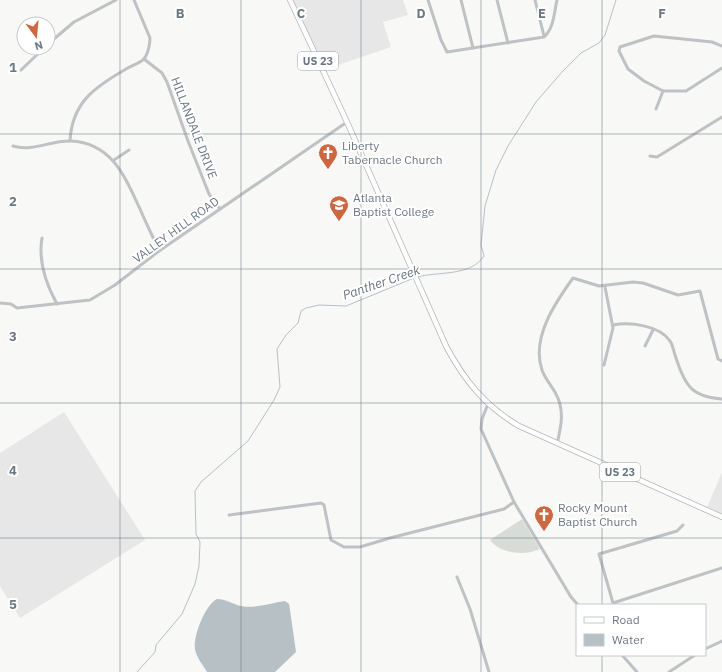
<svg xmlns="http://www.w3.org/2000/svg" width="722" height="672" viewBox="0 0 722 672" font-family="'IBM Plex Sans',sans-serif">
<rect width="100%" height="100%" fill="#f8f8f6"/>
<g fill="#e6e7e6">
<polygon points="292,0 403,0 408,15 383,22 391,47 326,69"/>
<polygon points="64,412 145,540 20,618 0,586 0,453"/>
<polygon points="722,472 722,516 706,510"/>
</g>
<path fill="#d8dcd6" d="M522,519L540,549C525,556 500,554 490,540Z"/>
<path fill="#b7c0c5" d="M217,599C226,599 232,604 241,606C255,609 271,603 285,601L289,604L290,610L296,652L275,672H207C203,665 196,657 195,649C193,636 205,605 217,599Z"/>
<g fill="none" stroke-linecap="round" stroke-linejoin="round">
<g stroke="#b7c0c5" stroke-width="1">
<path d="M417,277C439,271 470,277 484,256L481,245L485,206L496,170L508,146L536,102L562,72L581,53L599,43L605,35L616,0"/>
<polyline points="137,672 155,652 156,645 182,614 195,584 199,566 200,542 196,534 195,491 201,482 248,441 274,400 280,387 277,349 286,335 298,323 301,311 306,308 319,305 346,306 414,278"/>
</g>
<defs>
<path id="primary" d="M290,0L347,122L446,346C464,380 485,406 519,426L722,517"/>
</defs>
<use href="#primary" stroke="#b2b6b9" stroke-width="6"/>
<g stroke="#bec2c5" stroke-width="3">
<path d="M428,0L441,40L447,52L544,37C554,28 554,13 557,0"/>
<polyline points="461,0 473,48"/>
<polyline points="497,0 508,43"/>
<polyline points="535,0 544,36"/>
<polyline points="48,44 74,22 116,0"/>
<polyline points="722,46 712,42 654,36 620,47 619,51 628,69 644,81 663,91 686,91 722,68"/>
<polyline points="144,59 162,73 167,82 188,141 209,194 220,209"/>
<polyline points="21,70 44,48"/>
<polyline points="656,109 663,91"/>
<path d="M70,141C72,102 95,87 126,69C131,66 140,63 144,59C148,54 150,44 150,38L134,0"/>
<path d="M13,146C33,152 51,140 71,141C112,143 125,177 140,209C146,223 153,237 159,251"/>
<polyline points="650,156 657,157 722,117"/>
<polyline points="114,160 129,150"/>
<path d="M42,238C38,261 46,284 57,304"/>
<polyline points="0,303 11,304 17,308 90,300 115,285 159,251 347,122"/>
<path d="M613,325C630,322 659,325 670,341C673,345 674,353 676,358C685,386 692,397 722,399"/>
<polyline points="645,346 653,330"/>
<polyline points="604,365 613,328 605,287"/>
<polyline points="488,404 482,419 481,429 514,502 571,597 578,605"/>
<path d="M557,444C561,427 565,411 556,394C552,386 545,379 542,370C531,338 555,303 573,278L599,286L633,282L643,283L678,295L700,291L718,359L722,361"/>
<polyline points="229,515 321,503 324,505 331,540 344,547 360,547 390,538 504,509 514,502"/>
<polyline points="683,525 677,531 599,554 613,603 722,568"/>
<polyline points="457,577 470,609 489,672"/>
<polyline points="705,649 722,641"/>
<polyline points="622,655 637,672"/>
<polyline points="669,672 695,655"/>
</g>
<use href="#primary" stroke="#fff" stroke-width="4.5"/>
</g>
<path fill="none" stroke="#6b7883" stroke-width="1" stroke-opacity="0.55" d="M120,0V672M241,0V672M361,0V672M481,0V672M602,0V605M0,134H722M0,269H722M0,403H722M0,538H722M602,655V672"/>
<defs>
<symbol id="church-pin" viewBox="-11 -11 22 30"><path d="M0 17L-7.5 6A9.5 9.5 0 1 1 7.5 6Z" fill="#cd6742" stroke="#fff"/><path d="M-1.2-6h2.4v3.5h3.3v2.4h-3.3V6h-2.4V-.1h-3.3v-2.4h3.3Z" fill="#fff"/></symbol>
<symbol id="school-pin" viewBox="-11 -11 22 30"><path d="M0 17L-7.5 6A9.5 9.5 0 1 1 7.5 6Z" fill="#cd6742" stroke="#fff"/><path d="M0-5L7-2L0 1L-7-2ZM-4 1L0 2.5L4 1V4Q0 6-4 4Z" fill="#fff"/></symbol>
</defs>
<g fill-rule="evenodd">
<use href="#church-pin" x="317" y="142" width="22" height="30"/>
<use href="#school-pin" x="328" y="194" width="22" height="30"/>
<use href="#church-pin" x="533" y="504" width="22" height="30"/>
</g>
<g text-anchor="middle" stroke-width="4" stroke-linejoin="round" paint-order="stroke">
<g fill="#fff" stroke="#97a0a8" stroke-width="1">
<rect x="298" y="52" width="40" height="18" rx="3"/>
<rect x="600" y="463" width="40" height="18" rx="3"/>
</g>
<g font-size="11" font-weight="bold" fill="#6b7883">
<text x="318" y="65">US 23</text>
<text x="620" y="476">US 23</text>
</g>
<g font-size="12" fill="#6b7883" stroke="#fff">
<text transform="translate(194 128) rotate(69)" y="4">HILLANDALE DRIVE</text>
<text transform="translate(176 230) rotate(-36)" y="4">VALLEY HILL ROAD</text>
</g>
<g font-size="12" fill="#6b7883" stroke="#fff" text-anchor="start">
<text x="342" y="150">Liberty<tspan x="342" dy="14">Tabernacle Church</tspan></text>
<text x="353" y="202">Atlanta<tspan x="353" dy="14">Baptist College</tspan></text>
<text x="558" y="512">Rocky Mount<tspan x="558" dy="14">Baptist Church</tspan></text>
</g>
<g font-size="13" font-style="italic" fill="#67777f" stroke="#fff">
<text transform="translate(381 282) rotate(-19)" y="5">Panther Creek</text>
</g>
</g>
<g font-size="13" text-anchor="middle" font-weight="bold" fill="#6b7883" stroke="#fff" stroke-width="4" stroke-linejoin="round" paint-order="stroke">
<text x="180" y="18">B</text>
<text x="301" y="18">C</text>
<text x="421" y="18">D</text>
<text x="542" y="18">E</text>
<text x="662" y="18">F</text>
<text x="13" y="72">1</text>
<text x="13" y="206">2</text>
<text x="13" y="341">3</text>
<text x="13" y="475">4</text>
<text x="13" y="609">5</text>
</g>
<rect x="576" y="604" width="130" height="52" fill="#ffffff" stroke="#c4c9cd"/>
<rect x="584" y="617" width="20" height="6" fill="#ffffff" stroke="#c4c9cd"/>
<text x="612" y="624" font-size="12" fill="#6b7883">Road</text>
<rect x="584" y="634" width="20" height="12" fill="#b7c0c5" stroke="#c4c9cd"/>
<text x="612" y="644" font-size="12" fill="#6b7883">Water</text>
<g transform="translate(36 36) rotate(164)"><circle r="19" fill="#ffffff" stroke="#c4c9cd"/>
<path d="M0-3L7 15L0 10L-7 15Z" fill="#cd6742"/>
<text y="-6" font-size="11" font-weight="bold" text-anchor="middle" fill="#6b7883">N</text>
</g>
</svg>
